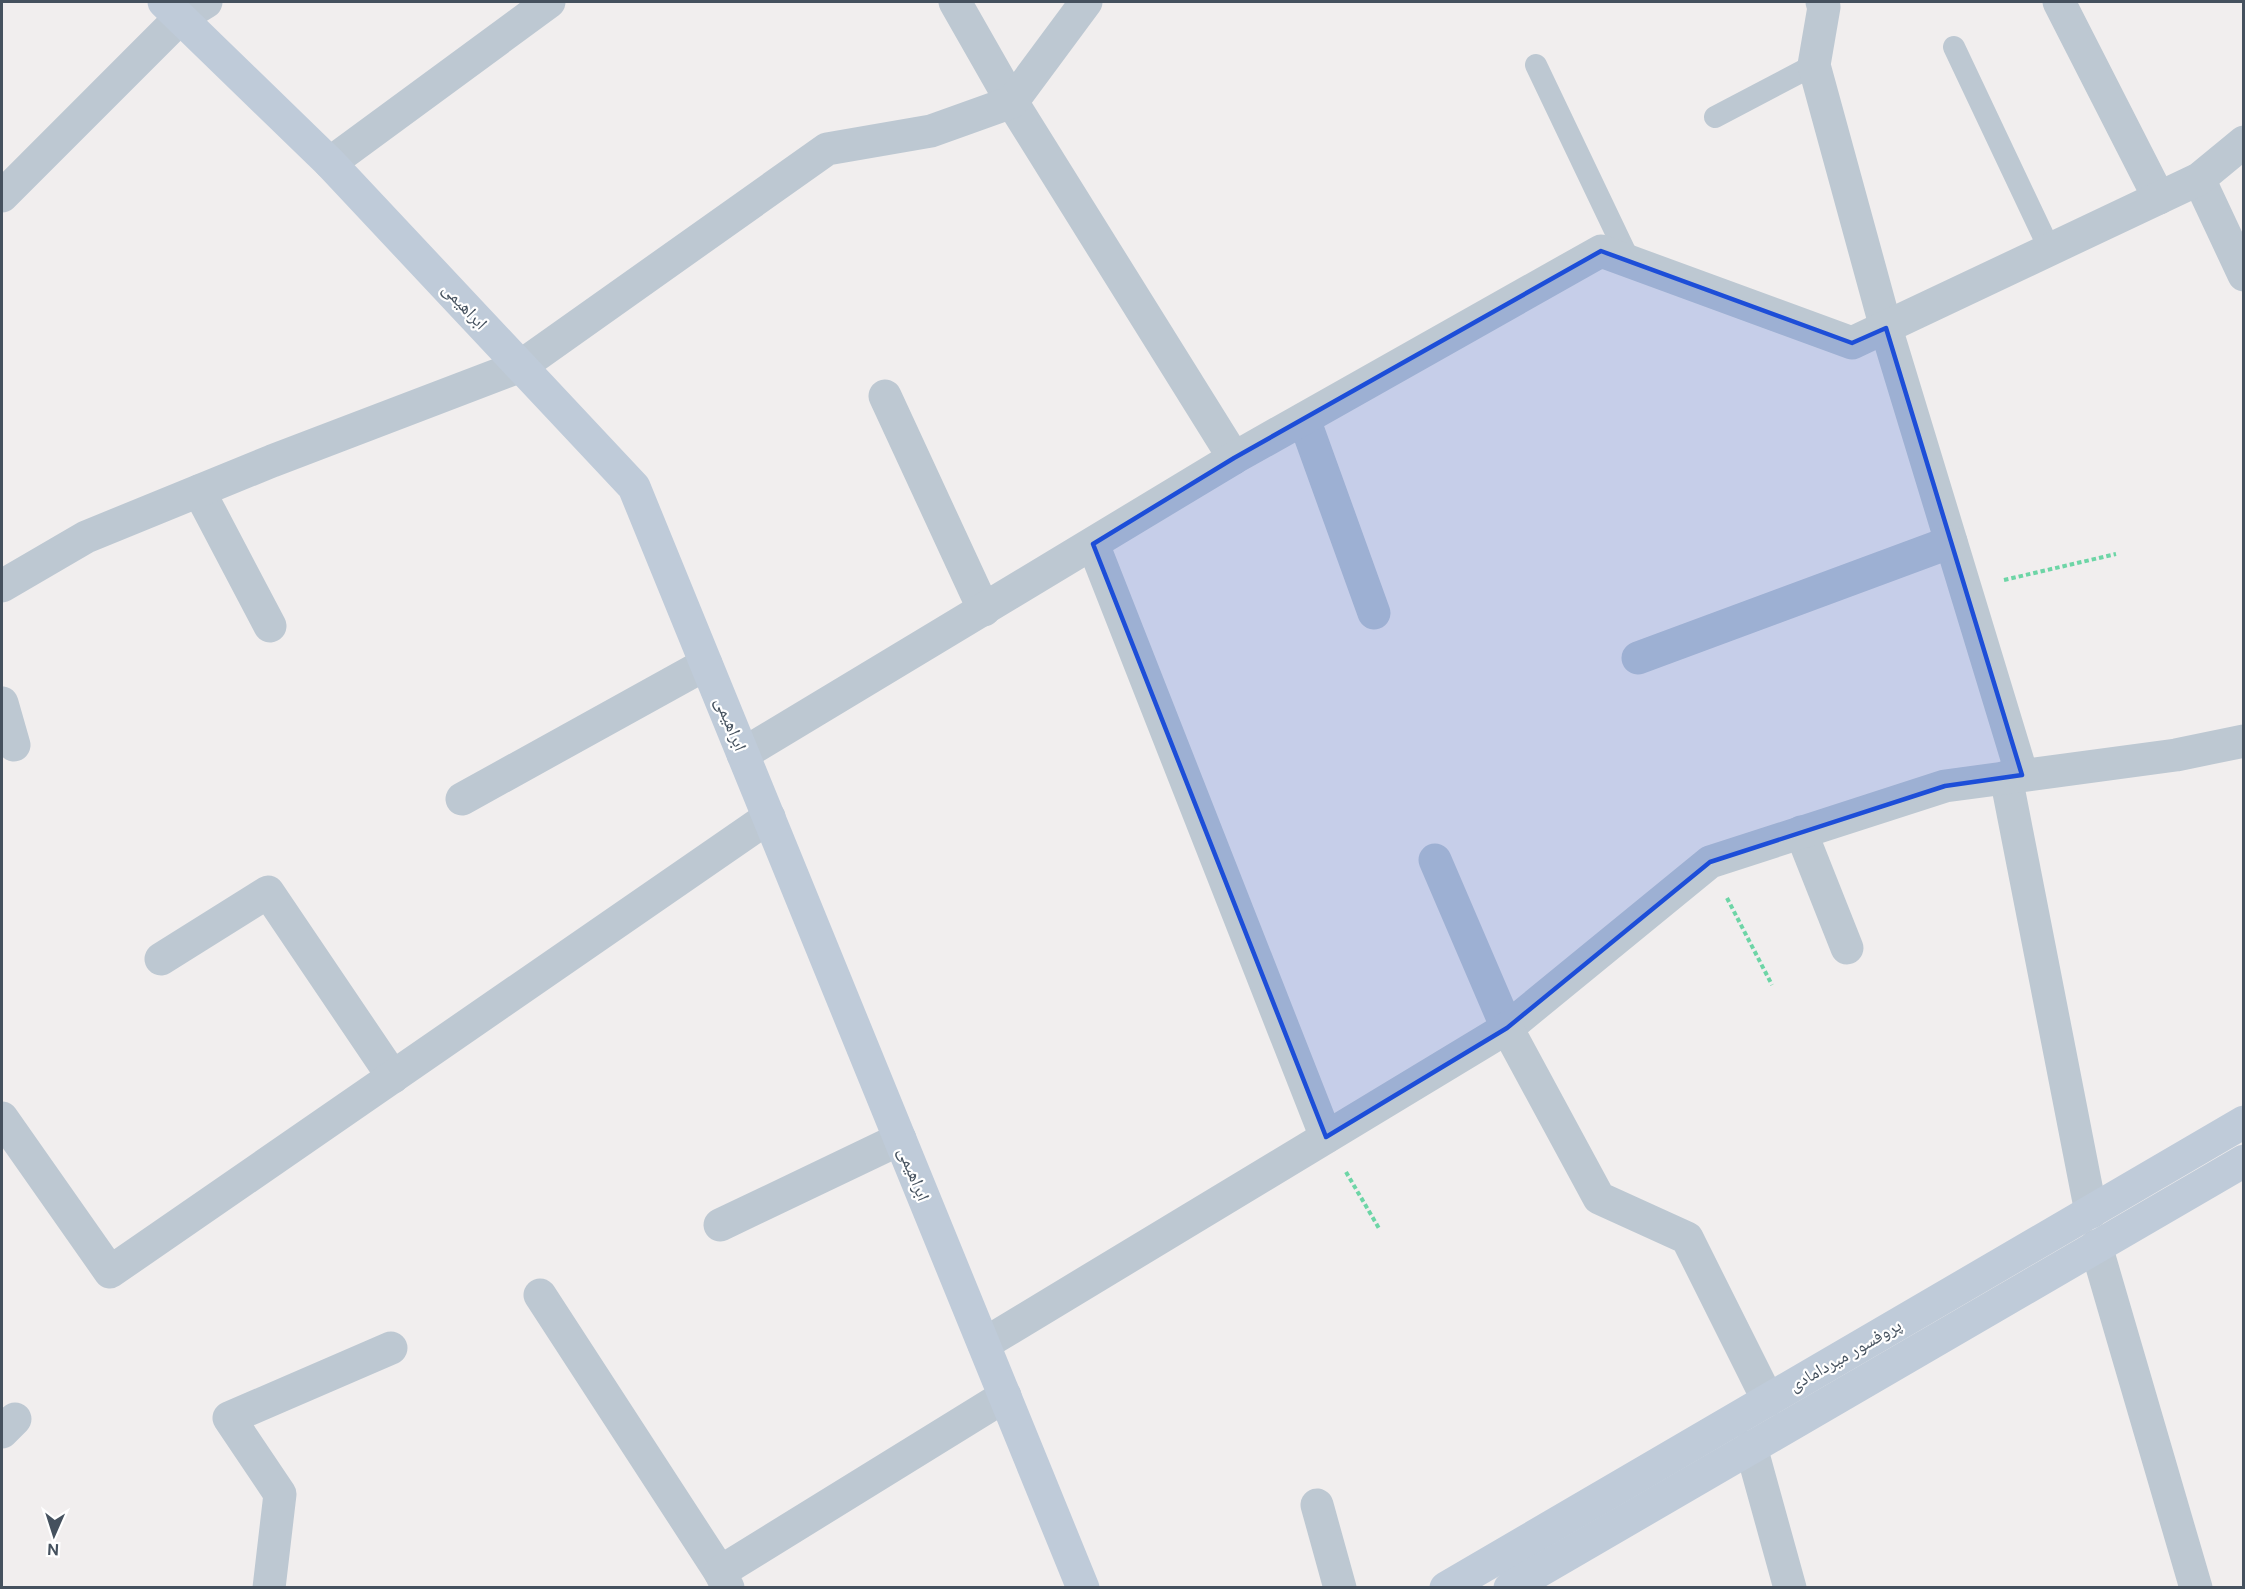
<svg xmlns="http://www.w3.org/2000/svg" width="2245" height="1589" viewBox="0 0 2245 1589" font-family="'DM Sans','Noto Naskh Arabic',sans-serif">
<rect width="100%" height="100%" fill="#f1eeee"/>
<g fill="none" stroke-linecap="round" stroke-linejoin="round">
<g stroke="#6dd5a6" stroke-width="4" stroke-dasharray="4.5 3" stroke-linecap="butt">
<polyline points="2004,580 2116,554"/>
<polyline points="1727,898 1772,985"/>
<polyline points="1346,1172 1380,1230"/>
</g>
<g stroke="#bdc8d2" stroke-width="22">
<polyline points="1954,47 2050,250"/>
<polyline points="1536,65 1630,262"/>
<polyline points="1715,117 1814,65"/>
</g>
<g stroke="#bdc8d2" stroke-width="33">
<polyline points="955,2 1012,102 1234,458"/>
<polyline points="1822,2 1824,7 1814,65 1886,328 2022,775"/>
<polyline points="2059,2 2159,198"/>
<polyline points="330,163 549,2"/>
<polyline points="2199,179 2244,275"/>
<polyline points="2,196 180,18 206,2"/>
<polyline points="885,396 984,610"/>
<polyline points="1304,419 1374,613"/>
<polyline points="199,491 270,626"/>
<polyline points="1093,544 1326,1137"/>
<polyline points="2,586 86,537 272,461 521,366 827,149 931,131 1012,102 1086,2"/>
<polyline points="1638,658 1951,542"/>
<polyline points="2,703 14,745"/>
<polyline points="743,754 1234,458 1601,251 1852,343 2199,179 2244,142"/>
<polyline points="2006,777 2091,1212"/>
<polyline points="462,799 706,664"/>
<polyline points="1801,832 1847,948"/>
<polyline points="1435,860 1507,1028 1710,862 1945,786 2176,755 2244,741"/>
<polyline points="161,959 268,892 393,1077"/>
<polyline points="2,1118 110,1272 769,817"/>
<polyline points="720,1225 900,1139"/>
<polyline points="2096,1246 2196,1588"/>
<polyline points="540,1295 720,1572"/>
<polyline points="984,1344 1507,1028 1599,1198 1687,1238 1768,1400"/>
<polyline points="2,1432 15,1419"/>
<polyline points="1751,1447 1790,1588"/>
<polyline points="1317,1505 1340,1588"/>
<polyline points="269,1588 280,1494 229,1418 391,1348"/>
<polyline points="728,1588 720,1572 1005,1396"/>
</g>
<g stroke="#bfcbd9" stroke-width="33">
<polyline points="164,2 330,163 634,487 1083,1588"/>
<polyline points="1446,1588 2244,1122"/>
<polyline points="1510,1588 2244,1161"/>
</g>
</g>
<path fill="#1d4ed8" fill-opacity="0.2" stroke="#1d4ed8" stroke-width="4.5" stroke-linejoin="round" d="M1601,251L1852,343L1886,328L2022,775L1945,786L1710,862L1507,1028L1326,1137L1093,544L1234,458Z"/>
<g text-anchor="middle" stroke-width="4.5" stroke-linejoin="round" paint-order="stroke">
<g font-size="18" fill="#45515e" stroke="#fff">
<text transform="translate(465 306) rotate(47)" y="6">ابراهیمی</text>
<text transform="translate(731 724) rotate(68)" y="6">ابراهیمی</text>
<text transform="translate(914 1174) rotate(68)" y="6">ابراهیمی</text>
<text transform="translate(1845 1355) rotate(-30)" y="6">پروفسور میردامادی</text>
</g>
</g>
<rect width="2245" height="1589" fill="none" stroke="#45515e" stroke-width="6"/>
<g transform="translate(54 1535) rotate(183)" stroke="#ffffff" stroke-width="4.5" paint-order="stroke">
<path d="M0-4.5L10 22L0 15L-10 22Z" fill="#45515e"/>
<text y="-9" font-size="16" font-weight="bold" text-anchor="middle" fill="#45515e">N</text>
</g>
</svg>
